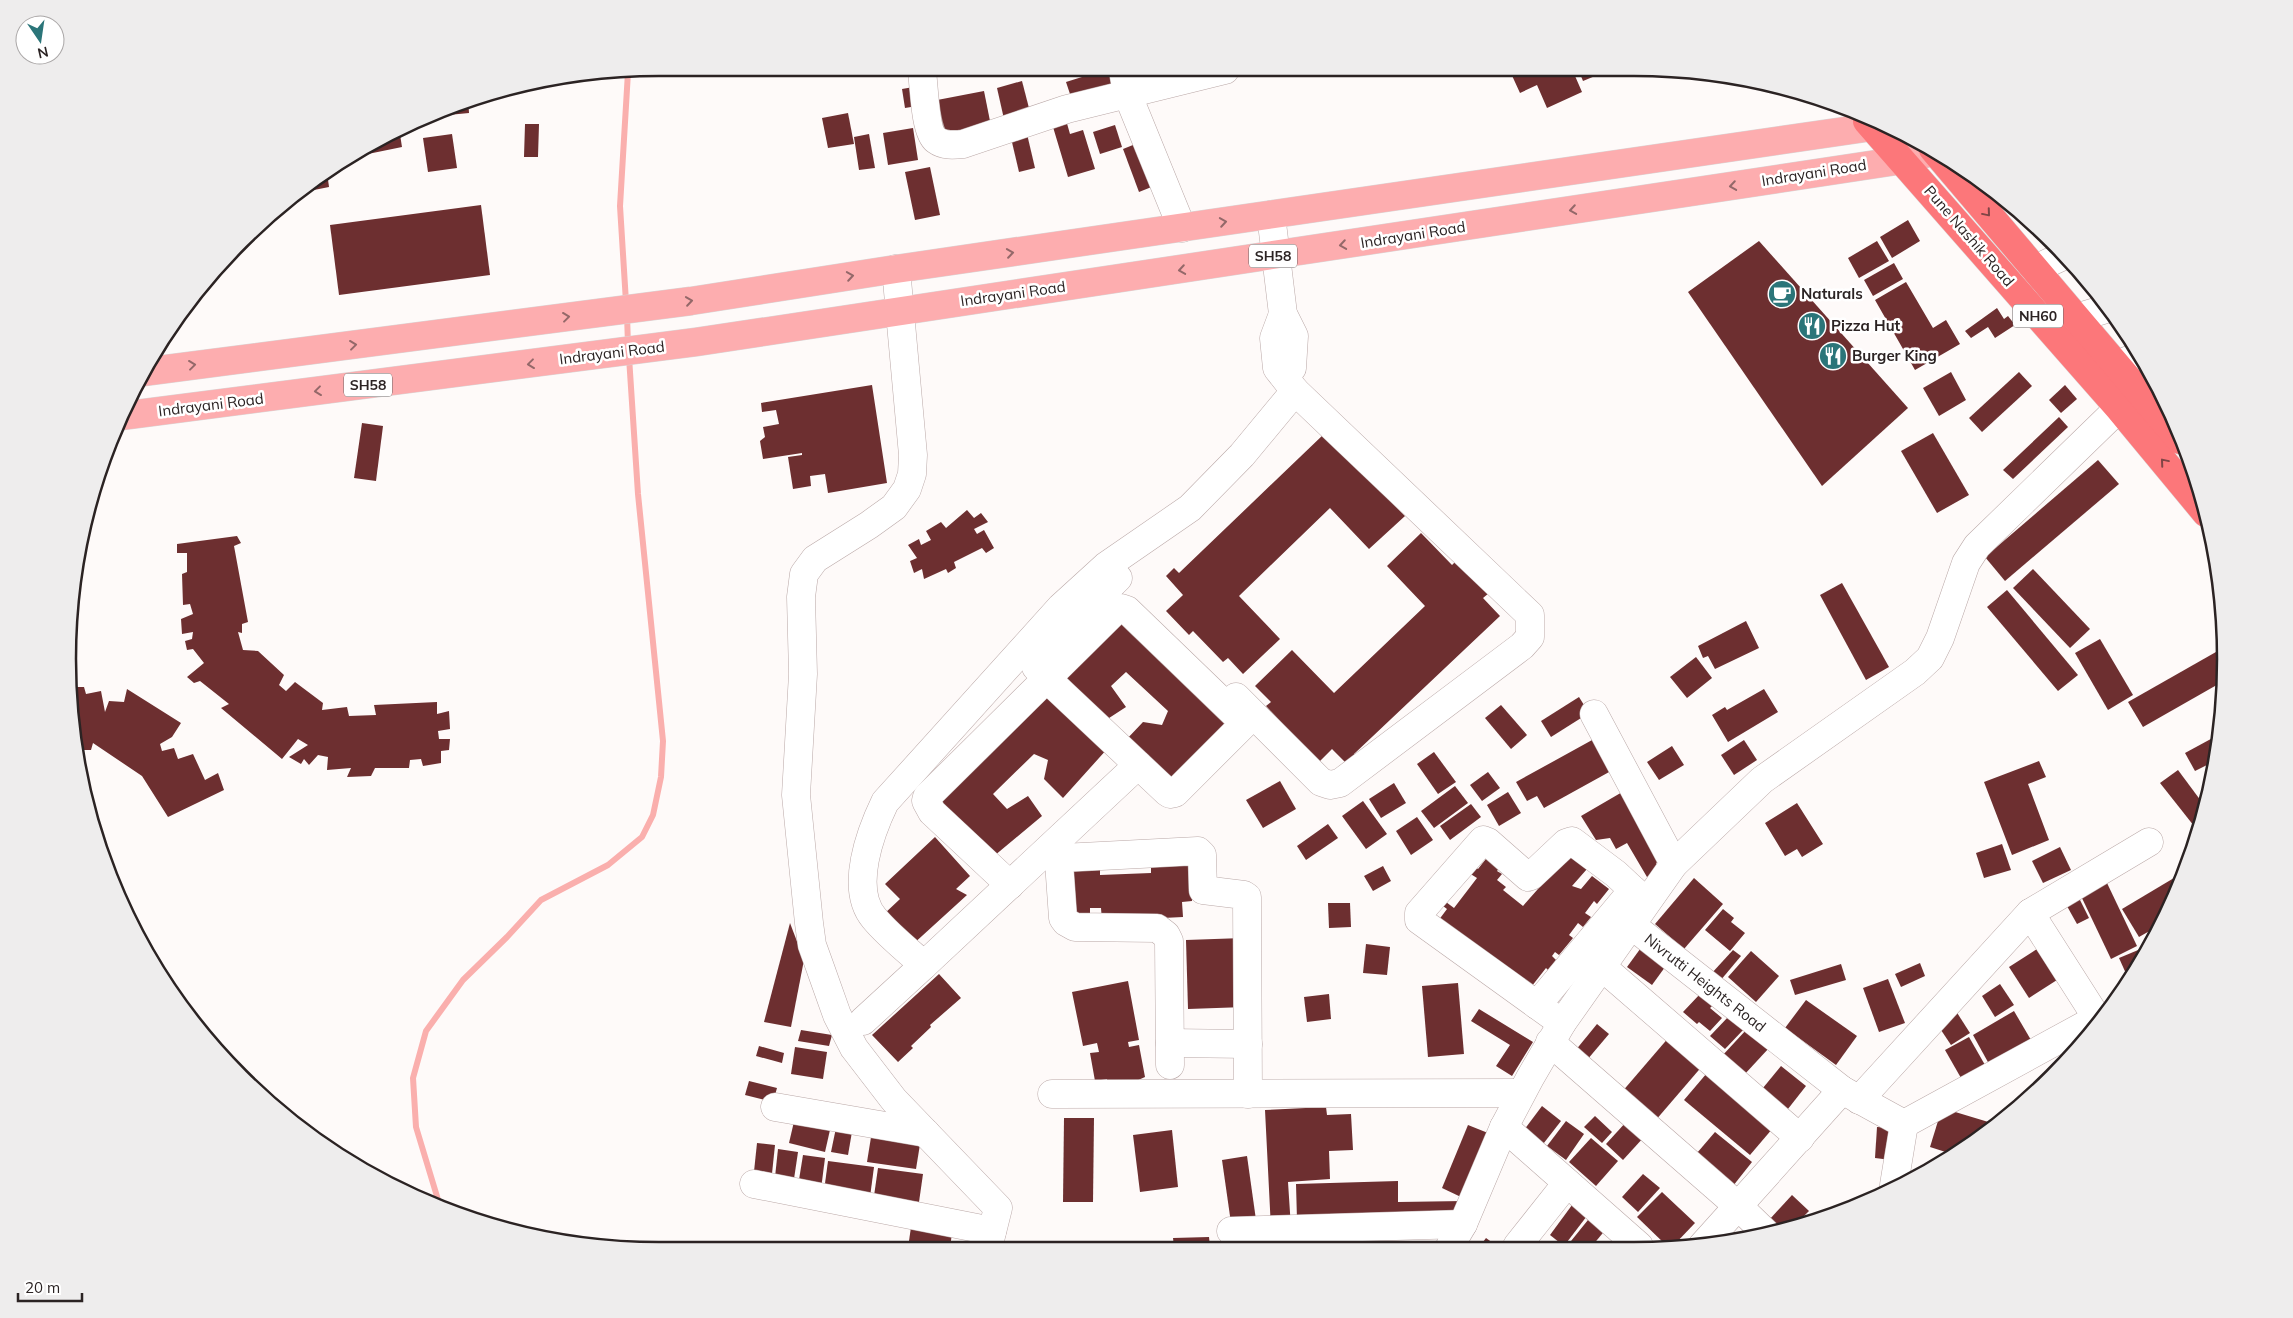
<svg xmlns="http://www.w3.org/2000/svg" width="2293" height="1318" viewBox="0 0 2293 1318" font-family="Mulish,sans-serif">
<rect width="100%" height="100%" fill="#fefaf9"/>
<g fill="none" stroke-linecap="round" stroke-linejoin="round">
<g stroke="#faafad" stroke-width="6">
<polyline points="626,302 620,206 628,72"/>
<polyline points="627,315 628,345"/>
<polyline points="439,1203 416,1127 413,1078 426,1031 463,980 507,937 541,900 608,865 642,837 653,815 661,777 663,741 638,494 629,357"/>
</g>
</g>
<g fill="#6d2f30">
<polygon points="1509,69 1572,69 1582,92 1547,108 1537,85 1520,93"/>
<polygon points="1578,69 1612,69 1583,81"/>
<polygon points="1101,71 1112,71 1116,86 1072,100 1066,82"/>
<polygon points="1022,81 1030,112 1004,119 997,88"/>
<polygon points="919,86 923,105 905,108 902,89"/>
<polygon points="984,91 992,131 941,141 932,101"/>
<polygon points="468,99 469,113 438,116 437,112"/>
<polygon points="848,113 854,144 828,148 822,118"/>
<polygon points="1064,113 1070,134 1083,130 1095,169 1068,177 1050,117"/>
<polygon points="525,124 539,124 538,157 524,157"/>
<polygon points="1115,125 1122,147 1100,154 1093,132"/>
<polygon points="399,128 402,147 363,155 362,151"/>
<polygon points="913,128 918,160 888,165 883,133"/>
<polygon points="452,134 457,168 428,172 423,138"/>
<polygon points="869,134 875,168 859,170 854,137"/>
<polygon points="1027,134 1035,168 1019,172 1011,138"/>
<polygon points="1143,141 1159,184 1139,192 1123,149"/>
<polygon points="930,167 940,215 915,220 905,172"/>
<polygon points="327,172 329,187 299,193 299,190"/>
<polygon points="481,205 490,275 339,295 330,225"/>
<polygon points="1908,220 1920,241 1892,258 1880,237"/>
<polygon points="1759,241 1908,408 1822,486 1688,292"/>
<polygon points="1877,241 1889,261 1859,278 1848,258"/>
<polygon points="1894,263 1903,279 1873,296 1864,280"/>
<polygon points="1906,282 1933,328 1946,320 1960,344 1915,370 1875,300"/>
<polygon points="1997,308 2004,319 2008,316 2015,325 1995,338 1988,327 1971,338 1965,331"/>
<polygon points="1951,372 1966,400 1939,416 1923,388"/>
<polygon points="2019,372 2032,386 1982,432 1969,418"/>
<polygon points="872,385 887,483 828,493 825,474 810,476 811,486 793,489 788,457 802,455 802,453 763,459 760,441 765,437 763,427 779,424 776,410 762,412 761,403"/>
<polygon points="2065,385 2077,399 2061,413 2049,400"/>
<polygon points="2059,417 2068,427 2013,479 2003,470"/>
<polygon points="362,423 383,426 376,481 354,478"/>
<polygon points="1933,433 1969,495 1937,513 1901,451"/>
<polygon points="1324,434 1405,516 1369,549 1330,508 1239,596 1280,639 1243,674 1228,658 1223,662 1193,631 1189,635 1166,611 1183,595 1166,576 1174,568 1179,573"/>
<polygon points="2098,460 2119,484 2005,581 1985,557"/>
<polygon points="967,510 974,518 981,513 988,522 974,529 977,534 984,530 994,548 986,553 982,548 954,562 956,568 948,573 946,569 924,579 922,569 914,573 910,561 917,558 908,545 919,539 921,545 931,540 926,531 941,522 946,528"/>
<polygon points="1421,533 1452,565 1457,560 1489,593 1483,598 1500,616 1354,754 1358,759 1350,767 1332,749 1315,766 1292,742 1296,738 1266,706 1271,702 1255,686 1292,650 1334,693 1425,606 1387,566"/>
<polygon points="237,536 241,543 234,546 248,622 242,624 242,633 238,632 243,650 258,651 284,675 279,685 286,691 295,682 323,703 322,710 347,707 349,716 376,715 374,705 437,702 437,714 449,711 450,729 438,731 439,739 450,739 449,750 441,751 441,763 423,766 421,759 410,760 409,768 375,768 371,776 347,777 351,768 327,770 328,757 318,755 309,765 304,759 301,764 289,757 308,745 298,739 282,759 221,708 229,704 200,681 194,683 187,677 204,663 193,649 187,650 185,641 192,639 193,632 182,634 181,619 193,614 190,604 183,605 182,574 187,572 187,553 177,553 177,544"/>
<polygon points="2033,569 2090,629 2070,648 2013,588"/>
<polygon points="1842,583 1889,667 1866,680 1820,595"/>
<polygon points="2007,590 2078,675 2058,691 1987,607"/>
<polygon points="1117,614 1229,725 1176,784 1125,741 1143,722 1162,725 1168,711 1126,672 1111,686 1126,707 1106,720 1064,675"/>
<polygon points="1746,621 1759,648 1715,669 1708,656 1703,658 1698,646"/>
<polygon points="2100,639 2133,695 2108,710 2075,653"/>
<polygon points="2223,648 2222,682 2143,727 2128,702"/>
<polygon points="1696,657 1712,678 1687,698 1670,677"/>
<polygon points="69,687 84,687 86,694 101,691 105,712 109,701 124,702 127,689 181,723 172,737 160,744 162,751 174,748 178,759 193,754 205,780 218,773 224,790 168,817 142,776 93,743 91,750 76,750"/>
<polygon points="1764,689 1778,712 1728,742 1712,715 1725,707 1727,710"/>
<polygon points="1050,693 1108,748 1063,798 1044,779 1048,760 1034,754 993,794 1007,809 1028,796 1042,816 994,856 935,802"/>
<polygon points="1579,697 1589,713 1551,737 1541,721"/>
<polygon points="1501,705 1527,735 1511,749 1485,718"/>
<polygon points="1603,734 1620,766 1544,808 1537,796 1527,801 1516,782"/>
<polygon points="2220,734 2215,761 2195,771 2185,753"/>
<polygon points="1744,740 1757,760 1734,775 1721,755"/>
<polygon points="1672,746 1684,765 1659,780 1647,762"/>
<polygon points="1434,752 1456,782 1438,794 1417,764"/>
<polygon points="2039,761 2046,777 2028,784 2049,840 2012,855 1984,782"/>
<polygon points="2178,770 2204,805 2201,821 2194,826 2160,783"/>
<polygon points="1488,772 1500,788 1482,801 1470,785"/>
<polygon points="1280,781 1296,809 1263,828 1246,800"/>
<polygon points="1394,783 1406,803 1381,818 1369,799"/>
<polygon points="1455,786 1468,803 1434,828 1421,811"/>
<polygon points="1624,791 1664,858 1656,863 1660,870 1647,877 1627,843 1616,849 1610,838 1596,840 1581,816"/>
<polygon points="1508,792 1521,813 1499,826 1487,805"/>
<polygon points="1363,801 1387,834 1366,849 1342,816"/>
<polygon points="1797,803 1823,844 1802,857 1797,849 1785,856 1765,823"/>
<polygon points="1471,804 1481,817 1450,840 1440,826"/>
<polygon points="1417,817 1433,840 1411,855 1396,831"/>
<polygon points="1328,824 1338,838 1306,860 1297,846"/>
<polygon points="935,837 970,876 956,889 967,895 911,946 883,915 900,899 885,884"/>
<polygon points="2002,844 2011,870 1984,878 1976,853"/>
<polygon points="2060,847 2071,870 2043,883 2032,861"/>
<polygon points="1569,854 1587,869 1572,886 1581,889 1592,876 1609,889 1597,904 1594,901 1585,913 1591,917 1583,927 1578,923 1569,935 1573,938 1559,955 1555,952 1552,956 1556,960 1548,970 1546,968 1528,991 1438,921 1447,909 1443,906 1446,902 1454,908 1477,878 1469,873 1474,866 1478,869 1489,855 1502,865 1497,871 1502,874 1497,880 1506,887 1503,890 1523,906"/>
<polygon points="1100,859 1100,875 1151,873 1151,862 1190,860 1192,901 1182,902 1183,917 1102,921 1101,908 1090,908 1090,918 1072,919 1069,860"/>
<polygon points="1383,866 1391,881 1373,891 1364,876"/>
<polygon points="2184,872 2160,925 2139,937 2122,909"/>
<polygon points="1694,878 1723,904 1684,949 1655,924"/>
<polygon points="2107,883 2137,946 2111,959 2081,896"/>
<polygon points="2076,892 2089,918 2077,924 2063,899"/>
<polygon points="1328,903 1350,903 1351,927 1329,928"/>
<polygon points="1723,909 1734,918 1731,922 1745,933 1730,951 1705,930"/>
<polygon points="790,923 804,960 791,1027 764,1022"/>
<polygon points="1243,938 1245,1007 1188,1009 1186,940"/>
<polygon points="1366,944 1390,947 1387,975 1363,973"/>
<polygon points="1643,945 1668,963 1652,985 1627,967"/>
<polygon points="2143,948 2146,955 2128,978 2119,958"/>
<polygon points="2037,949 2057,980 2029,998 2009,967"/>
<polygon points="1733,950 1741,956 1720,981 1711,974"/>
<polygon points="1751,951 1779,976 1756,1002 1728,977"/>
<polygon points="1920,963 1925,976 1901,987 1895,974"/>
<polygon points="1841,964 1846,980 1795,995 1790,980"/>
<polygon points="939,974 961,998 930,1025 931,1027 911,1046 913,1048 898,1062 872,1035"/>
<polygon points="1888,979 1905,1023 1879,1032 1863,988"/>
<polygon points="1128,981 1139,1040 1128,1042 1129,1047 1139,1045 1145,1077 1136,1081 1108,1087 1107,1079 1095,1081 1090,1053 1099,1052 1097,1043 1083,1046 1072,992"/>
<polygon points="1458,983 1464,1054 1428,1057 1422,986"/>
<polygon points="2000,984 2014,1005 1995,1017 1982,996"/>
<polygon points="1329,994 1331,1019 1307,1022 1304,997"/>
<polygon points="1700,994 1713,1005 1710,1008 1722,1018 1710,1031 1699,1022 1697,1024 1683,1012"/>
<polygon points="1806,1000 1857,1036 1836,1065 1785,1028"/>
<polygon points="1954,1008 1970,1033 1951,1045 1935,1021"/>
<polygon points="1479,1009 1533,1042 1512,1076 1496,1066 1510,1045 1471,1021"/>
<polygon points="2014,1011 2031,1040 1989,1064 1973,1035"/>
<polygon points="1729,1016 1744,1029 1725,1049 1710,1036"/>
<polygon points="1597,1024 1609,1034 1587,1060 1575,1051"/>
<polygon points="1747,1029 1769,1048 1744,1075 1722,1056"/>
<polygon points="801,1030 832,1035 829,1046 798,1041"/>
<polygon points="1670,1036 1704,1064 1655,1121 1621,1093"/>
<polygon points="1969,1037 1985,1065 1961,1078 1945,1050"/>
<polygon points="759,1046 784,1053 782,1063 756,1056"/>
<polygon points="795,1047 827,1052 823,1079 791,1074"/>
<polygon points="1781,1066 1806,1086 1784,1114 1758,1094"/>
<polygon points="1707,1073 1773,1128 1750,1155 1684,1100"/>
<polygon points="749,1081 777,1088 773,1102 745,1095"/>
<polygon points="1542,1106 1561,1121 1540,1148 1521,1134"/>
<polygon points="1326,1107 1327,1115 1351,1114 1353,1150 1329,1151 1330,1179 1288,1182 1291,1228 1271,1229 1265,1110"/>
<polygon points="1942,1108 1995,1124 1962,1151 1955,1155 1930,1147"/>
<polygon points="796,1113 832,1121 825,1152 789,1143"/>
<polygon points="1595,1116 1612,1132 1602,1143 1584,1127"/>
<polygon points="1064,1118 1094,1118 1093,1202 1063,1202"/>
<polygon points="1566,1121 1584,1134 1566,1160 1547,1146"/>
<polygon points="1627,1121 1644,1137 1623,1160 1606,1144"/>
<polygon points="837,1123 853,1126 848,1155 831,1152"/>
<polygon points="1468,1125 1488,1133 1461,1197 1442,1188"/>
<polygon points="1877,1127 1893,1128 1891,1160 1875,1158"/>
<polygon points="1172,1130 1178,1187 1140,1192 1133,1135"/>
<polygon points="872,1131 921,1138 916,1169 867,1162"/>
<polygon points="1715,1132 1752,1162 1729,1191 1691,1160"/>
<polygon points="1591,1138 1618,1161 1596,1186 1569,1162"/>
<polygon points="757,1143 775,1145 771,1183 753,1181"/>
<polygon points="778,1149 798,1152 794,1179 775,1177"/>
<polygon points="803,1155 825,1158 821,1189 798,1186"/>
<polygon points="1247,1156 1256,1220 1231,1223 1222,1160"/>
<polygon points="828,1161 874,1167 870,1197 824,1191"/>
<polygon points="878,1168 923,1174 919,1202 874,1196"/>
<polygon points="1643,1174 1660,1188 1638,1212 1622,1197"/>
<polygon points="1398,1181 1398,1202 1464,1201 1465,1216 1297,1220 1296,1184"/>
<polygon points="1662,1192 1695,1223 1673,1246 1667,1246 1637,1217"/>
<polygon points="1792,1195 1809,1211 1794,1226 1779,1230 1769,1220"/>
<polygon points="1575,1201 1590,1212 1564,1246 1550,1235"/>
<polygon points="1812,1214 1820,1220 1804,1224"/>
<polygon points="1592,1215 1607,1228 1592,1246 1567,1246"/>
<polygon points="911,1227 952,1233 950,1248 908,1248"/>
<polygon points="1209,1237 1210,1247 1174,1247 1173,1238"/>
<polygon points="1486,1238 1497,1246 1480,1246"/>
</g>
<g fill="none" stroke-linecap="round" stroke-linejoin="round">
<defs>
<g id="minor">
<path d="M922,71C924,86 925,132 936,140C944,146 954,145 963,144L1067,109L1225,70"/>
<polyline points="1123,71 1127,93 1182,228"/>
<polyline points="1271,215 1283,314 1294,336 1292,368 1284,376"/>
<polyline points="896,269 913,455 912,474 907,489 894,507 869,525 815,559 804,574 801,597 803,674 796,795 809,923 812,945 821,970 837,1015 854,1048 894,1100 998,1208 988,1248"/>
<polyline points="2035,269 2063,256"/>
<polyline points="2076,318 2109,308"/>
<polyline points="2116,365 2139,356"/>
<polyline points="1236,697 1321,782 1330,785 1340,783 1522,646 1530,637 1530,615 1295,391"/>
<polyline points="1594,714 1674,864"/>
<polyline points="1010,885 932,812 926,801 927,797 1116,610 1121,608 1127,610 1241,720 1243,725 1175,793 1170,794 1167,792 1047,679 1036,667 1036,659 1118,578"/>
<polyline points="2030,913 2149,842"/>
<polyline points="1630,924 1842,1090 1904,1124 2098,1018"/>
<polyline points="924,965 1138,765"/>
<polyline points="1601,966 1800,1138"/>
<polyline points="1537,1005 1633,890"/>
<path d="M863,1021L924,965C907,950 888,935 874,918C849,888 871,831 885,802L1061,607L1106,566L1190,508L1242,455L1295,391L1277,368L1274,338L1283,314"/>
<polyline points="1562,1023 1419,920 1419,913 1483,840 1488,842 1528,877 1531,876 1566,843 1572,841 1616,874 1646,902"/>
<polyline points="1550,1042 1738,1206 1842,1090"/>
<polyline points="1170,1043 1248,1044"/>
<polyline points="1170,1065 1169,941 1166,935 1157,928 1075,927 1066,922 1063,918 1059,862 1062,858 1198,851 1202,855 1203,890 1244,895 1247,897 1248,1094"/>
<polyline points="1052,1094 1521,1093"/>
<polyline points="1859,1100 2030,913 2097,1018"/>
<polyline points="775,1107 926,1133"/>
<polyline points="1504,1127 1639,1246"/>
<polyline points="754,1184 992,1231"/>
<polyline points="1894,1185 1904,1124"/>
<polyline points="1231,1231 1463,1224"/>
<polyline points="1450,1246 1463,1224 1504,1127 1530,1078 1562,1023 1674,864 1762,780 1915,672 1930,658 1940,638 1966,563 1977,546 2119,408"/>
<polyline points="1517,1246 1567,1183"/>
<polyline points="1702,1246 1738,1206 1766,1233"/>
</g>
<g id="major">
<polyline points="143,372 691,301 896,269 1879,126"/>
<polyline points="121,416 696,342 1903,160 1935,151"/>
</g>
<g id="highway">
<polyline points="1867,121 2119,408 2206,513"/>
<polyline points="1933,149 2180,440"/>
</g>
</defs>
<use href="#minor" stroke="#baa8a7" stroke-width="29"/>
<use href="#major" stroke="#d9d7d7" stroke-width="29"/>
<use href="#highway" stroke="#d9d7d7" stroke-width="29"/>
<use href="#minor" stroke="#fff" stroke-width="28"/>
<use href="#major" stroke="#fdadaf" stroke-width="28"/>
<use href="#highway" stroke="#fc777a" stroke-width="28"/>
</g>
<defs><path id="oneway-chevron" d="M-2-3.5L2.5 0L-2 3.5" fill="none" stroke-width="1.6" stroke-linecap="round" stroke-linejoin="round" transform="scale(1.25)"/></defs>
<g stroke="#946869">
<use href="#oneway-chevron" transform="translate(1733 186) rotate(171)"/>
<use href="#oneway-chevron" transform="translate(1573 210) rotate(171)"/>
<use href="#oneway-chevron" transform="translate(1223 222) rotate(-9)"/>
<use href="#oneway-chevron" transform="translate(1343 245) rotate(171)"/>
<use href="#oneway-chevron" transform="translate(1010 253) rotate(-8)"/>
<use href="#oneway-chevron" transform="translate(1182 270) rotate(171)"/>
<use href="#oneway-chevron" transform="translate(850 276) rotate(-9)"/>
<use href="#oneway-chevron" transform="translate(689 301) rotate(-8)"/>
<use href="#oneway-chevron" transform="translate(566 317) rotate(-7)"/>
<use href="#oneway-chevron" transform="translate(353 345) rotate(-7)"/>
<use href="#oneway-chevron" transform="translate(531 364) rotate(173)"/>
<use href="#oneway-chevron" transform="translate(192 365) rotate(-7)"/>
<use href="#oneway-chevron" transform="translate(318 391) rotate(173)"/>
</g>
<g stroke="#7f4546">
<use href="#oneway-chevron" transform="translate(1987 213) rotate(50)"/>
<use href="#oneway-chevron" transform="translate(2164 462) rotate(-130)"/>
</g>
<defs>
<symbol id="cafe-disc" viewBox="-11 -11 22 22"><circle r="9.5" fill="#2b7579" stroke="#fff"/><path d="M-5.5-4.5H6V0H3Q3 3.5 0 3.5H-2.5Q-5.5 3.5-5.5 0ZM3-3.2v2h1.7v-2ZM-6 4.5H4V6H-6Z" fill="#fff"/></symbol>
<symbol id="restaurant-disc" viewBox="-11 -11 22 22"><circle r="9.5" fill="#2b7579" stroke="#fff"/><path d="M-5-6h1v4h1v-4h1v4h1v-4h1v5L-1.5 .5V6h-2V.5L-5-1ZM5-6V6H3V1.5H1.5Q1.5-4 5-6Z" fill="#fff"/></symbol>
</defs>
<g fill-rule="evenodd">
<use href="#cafe-disc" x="1766" y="278" width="32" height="32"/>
<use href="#restaurant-disc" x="1796" y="310" width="32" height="32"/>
<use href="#restaurant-disc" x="1817" y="340" width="32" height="32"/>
</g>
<g text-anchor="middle" stroke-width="5" stroke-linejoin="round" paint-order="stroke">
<g fill="#fff" stroke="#6b6565" stroke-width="1">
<rect x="1249" y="244.5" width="48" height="23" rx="4"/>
<rect x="2013" y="304.5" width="50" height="23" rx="4"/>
<rect x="344" y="373.5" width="48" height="23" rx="4"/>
</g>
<g font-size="14" font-weight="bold" fill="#2b2323">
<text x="1273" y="261">SH58</text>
<text x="2038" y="321">NH60</text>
<text x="368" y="390">SH58</text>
</g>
<g font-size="15" fill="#2b2323" stroke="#fff">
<text transform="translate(1814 173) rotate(-9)" y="5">Indrayani Road</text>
<text transform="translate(1413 235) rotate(-9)" y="5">Indrayani Road</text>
<text transform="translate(1969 236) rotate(49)" y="5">Pune Nashik Road</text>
<text transform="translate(1013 294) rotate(-8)" y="5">Indrayani Road</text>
<text transform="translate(612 353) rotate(-7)" y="5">Indrayani Road</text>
<text transform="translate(211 405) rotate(-7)" y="5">Indrayani Road</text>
<text transform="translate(1705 983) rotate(38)" y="5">Nivrutti Heights Road</text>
</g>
<g font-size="15" font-weight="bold" fill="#2b2323" stroke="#fff" text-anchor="start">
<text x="1801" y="299">Naturals</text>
<text x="1831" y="331">Pizza Hut</text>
<text x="1852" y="361">Burger King</text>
</g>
</g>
<path d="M0 0H2293V1318H0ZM659 76H1634A583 583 0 0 1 2217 659V659A583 583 0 0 1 1634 1242H659A583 583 0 0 1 76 659V659A583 583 0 0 1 659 76Z" fill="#eeeded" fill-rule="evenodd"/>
<path fill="none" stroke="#2b2323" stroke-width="2.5" d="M659 76H1634A583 583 0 0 1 2217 659V659A583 583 0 0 1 1634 1242H659A583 583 0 0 1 76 659V659A583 583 0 0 1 659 76Z"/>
<g transform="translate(40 40) rotate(167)"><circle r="24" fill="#ffffff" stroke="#aaa7a7"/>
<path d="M0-4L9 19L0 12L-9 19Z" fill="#2b7579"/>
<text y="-8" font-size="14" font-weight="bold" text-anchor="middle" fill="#2b2323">N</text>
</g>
<path d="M18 1293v8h64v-8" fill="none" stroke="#2b2323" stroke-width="2.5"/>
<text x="25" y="1293" font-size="15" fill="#2b2323" stroke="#ffffff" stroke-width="4" paint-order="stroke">20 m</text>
</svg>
